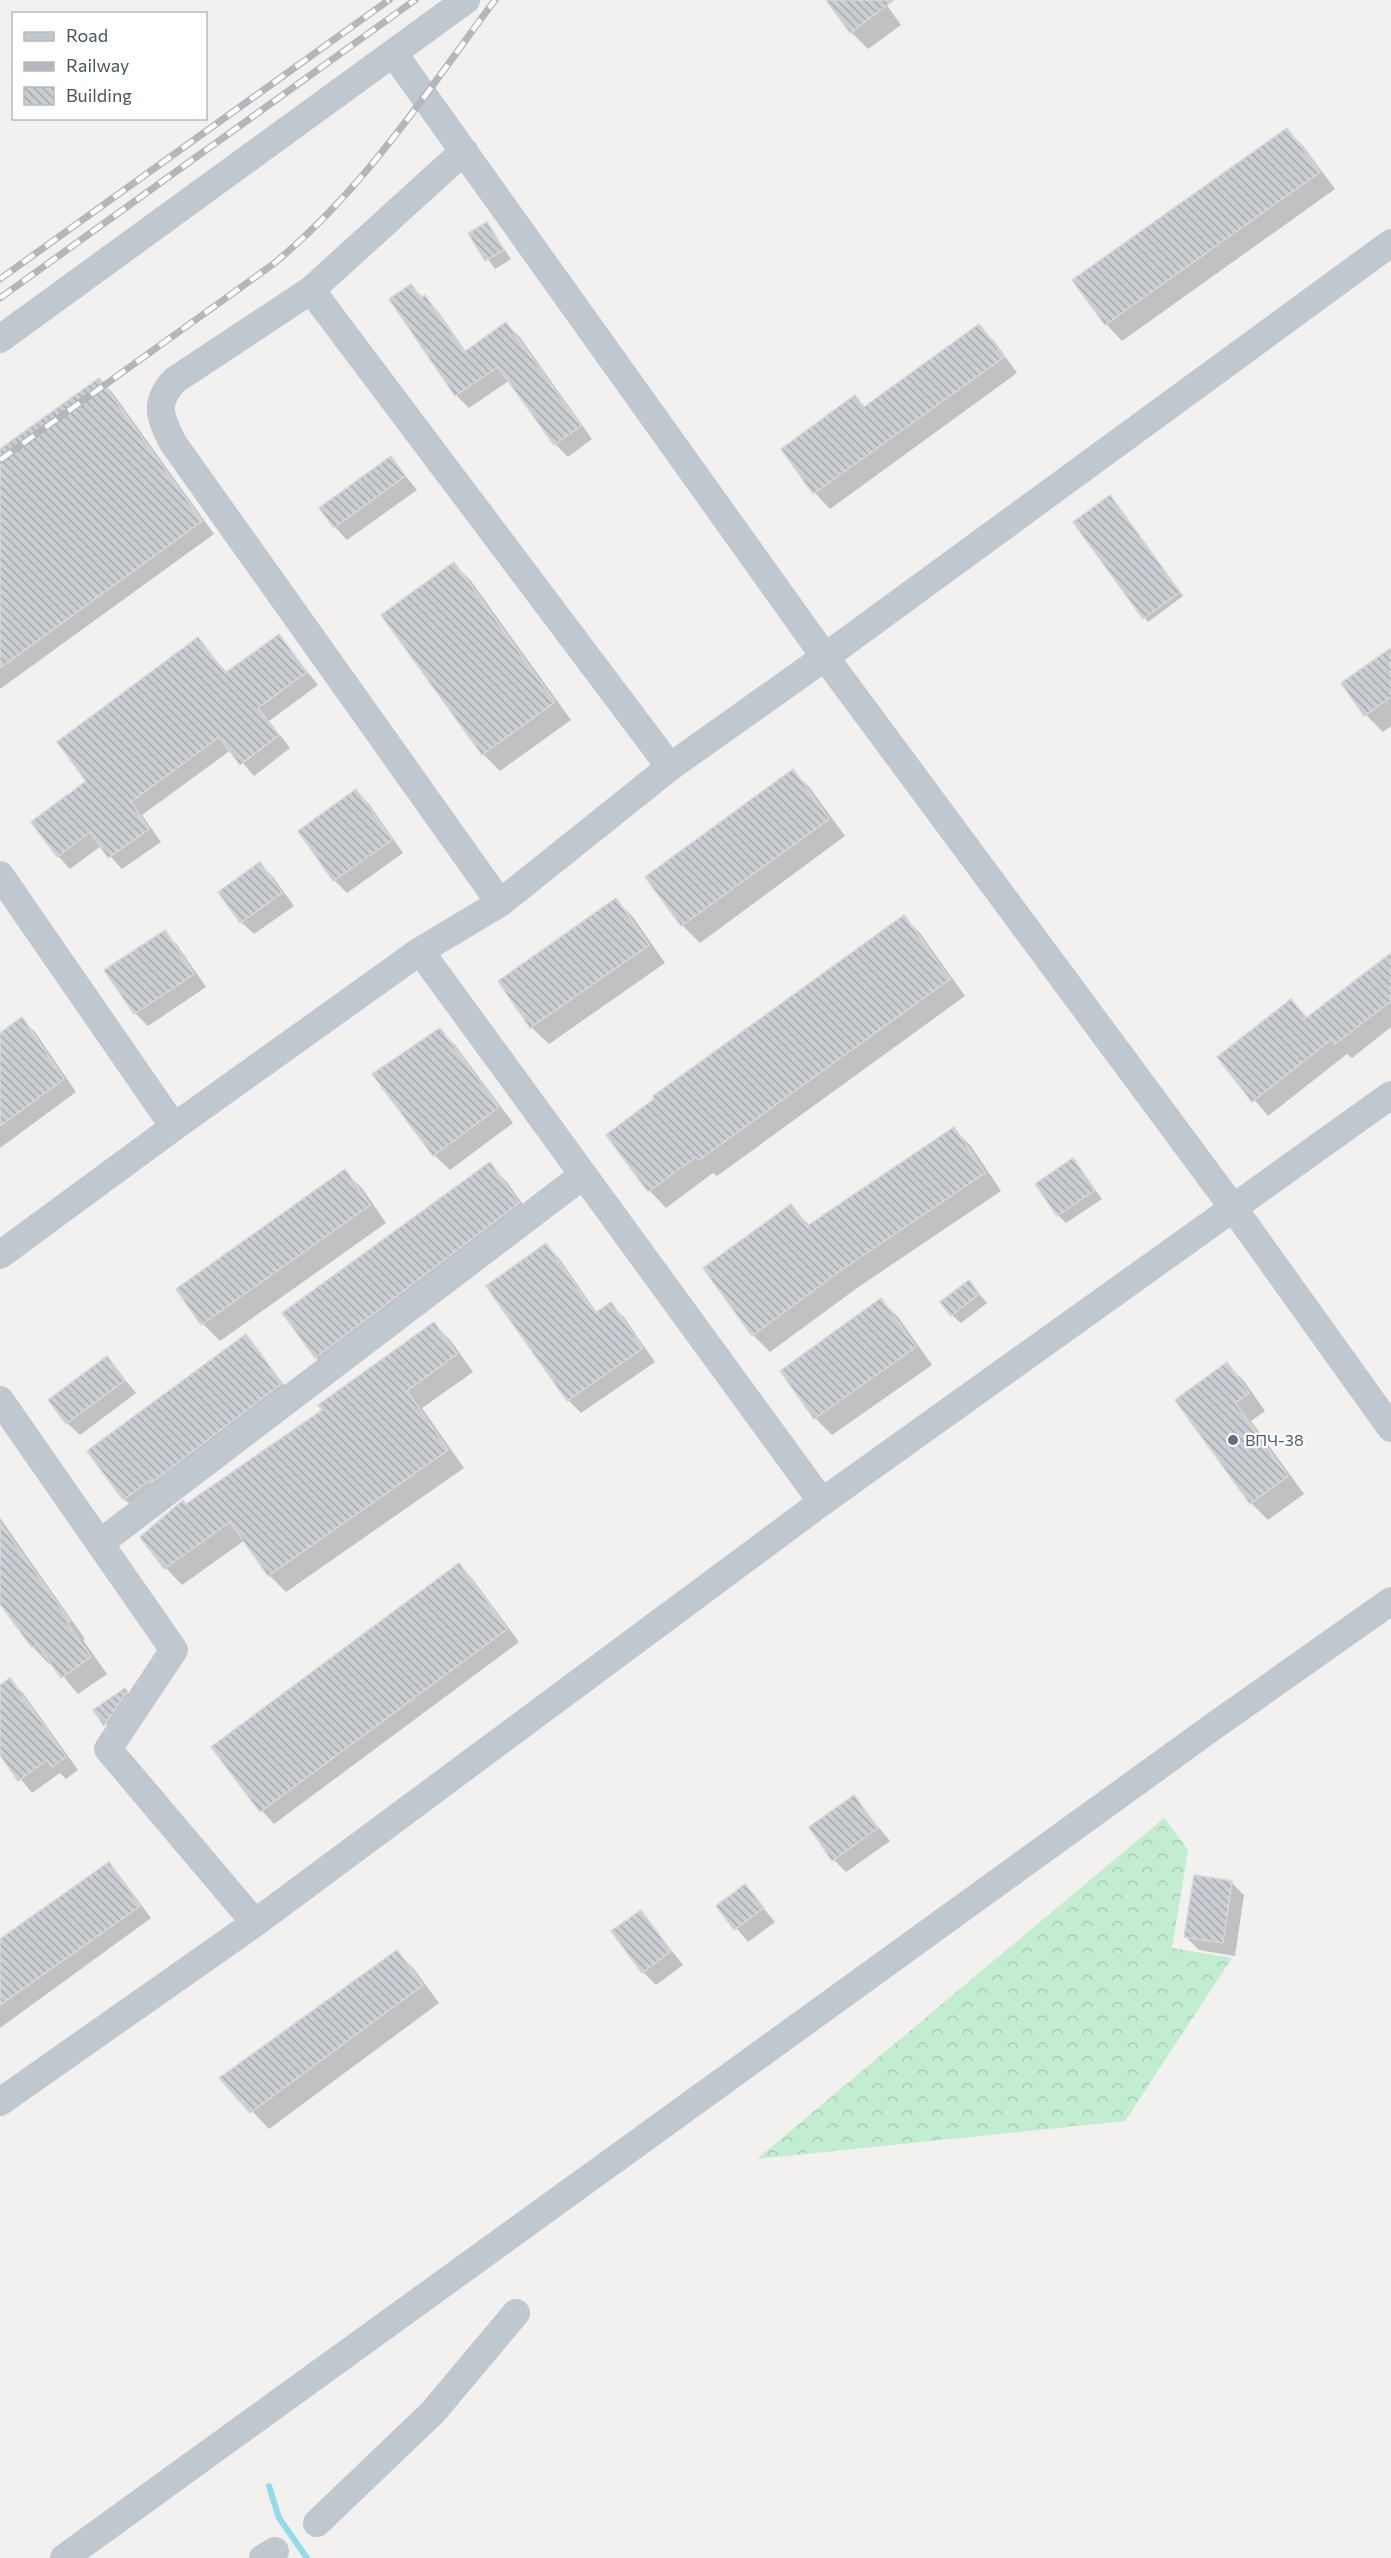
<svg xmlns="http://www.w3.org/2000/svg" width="1391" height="2558" viewBox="0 0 1391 2558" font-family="Commissioner,sans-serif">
<defs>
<pattern id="forest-crowns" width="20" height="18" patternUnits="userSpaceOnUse" patternTransform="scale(1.5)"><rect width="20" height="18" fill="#c2edd0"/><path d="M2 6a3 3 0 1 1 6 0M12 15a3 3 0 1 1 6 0" fill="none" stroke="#a8cdb5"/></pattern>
<pattern id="building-back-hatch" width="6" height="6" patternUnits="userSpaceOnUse" patternTransform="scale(1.5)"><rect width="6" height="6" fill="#caced2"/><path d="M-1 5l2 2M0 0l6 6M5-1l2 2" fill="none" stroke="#a6aaae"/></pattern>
</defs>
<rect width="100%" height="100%" fill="#f3f0f0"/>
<polygon fill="url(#forest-crowns)" points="1164,1818 1188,1850 1172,1948 1232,1958 1125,2121 757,2159"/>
<g fill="#0003">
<polygon points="828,0 883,0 901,25 868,49 851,32"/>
<polygon points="1287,130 1303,146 1335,189 1122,341 1106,324 1074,280"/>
<polygon points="487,224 511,259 495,269 470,234"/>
<polygon points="411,286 437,310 466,352 506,324 519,336 592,439 568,457 555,444 510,380 469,408 456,395 391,299"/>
<polygon points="979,326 994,341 1017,373 830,509 815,493 783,450 855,397 866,408"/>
<polygon points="99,380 112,392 214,534 0,689 0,451"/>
<polygon points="391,458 417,490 347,540 335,527"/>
<polygon points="1114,501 1183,596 1148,622 1075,522"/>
<polygon points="454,564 471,581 571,720 500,771 483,754"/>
<polygon points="279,636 318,685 269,721 290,748 254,776 231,750 142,815 161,842 122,869 101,846 70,869 58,856 88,781 198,639 227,673"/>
<polygon points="1391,650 1391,726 1383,732 1366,715 1344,683"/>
<polygon points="793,771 810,788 845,836 700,943 682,925 648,877"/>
<polygon points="356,791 369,804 403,853 347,893 334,880 300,831"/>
<polygon points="260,864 273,877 294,906 254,934 241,922"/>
<polygon points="616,900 633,917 665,963 549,1044 531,1027 500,982"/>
<polygon points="903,917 920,933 965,996 717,1176 713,1173 666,1208 650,1191 608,1135"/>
<polygon points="164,932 177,945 206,987 148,1026 135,1013 107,971"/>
<polygon points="1391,954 1391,1027 1352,1058 1347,1054 1268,1116 1219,1057 1291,1001 1308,1018"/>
<polygon points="22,1019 35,1032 76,1092 0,1148 0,1035"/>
<polygon points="440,1030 455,1045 513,1123 450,1170 434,1155 374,1074"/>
<polygon points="954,1129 971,1146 1001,1191 857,1288 770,1352 753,1335 791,1206 810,1226"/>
<polygon points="1073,1160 1102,1199 1066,1223 1058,1215"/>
<polygon points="489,1164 507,1182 535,1221 333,1375 316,1358 285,1314"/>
<polygon points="344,1171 362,1188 386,1223 220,1341 203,1324 178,1290"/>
<polygon points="546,1245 559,1258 597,1313 610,1304 623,1316 655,1362 581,1413 568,1400 489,1286"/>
<polygon points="969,1282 987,1303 961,1323 952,1315"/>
<polygon points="881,1300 898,1317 932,1365 832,1435 815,1418"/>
<polygon points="434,1324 451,1341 473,1372 422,1408 464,1468 286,1592 269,1575 245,1540 182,1585 166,1568 142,1537 324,1410"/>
<polygon points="246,1336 290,1392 133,1507 124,1499"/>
<polygon points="107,1358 136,1393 80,1435 67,1423"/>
<polygon points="1227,1364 1244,1381 1265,1411 1251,1421 1304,1494 1268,1520 1251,1503"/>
<polygon points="0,1518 85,1639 83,1640 107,1674 78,1694 52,1663 49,1664 33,1647 0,1601"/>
<polygon points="458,1565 471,1577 519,1642 274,1824 262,1811 213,1747"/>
<polygon points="10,1680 23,1693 78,1770 66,1779 60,1773 32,1793 0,1753 0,1687"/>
<polygon points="125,1690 133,1699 113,1732 95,1710"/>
<polygon points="854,1797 890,1841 846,1872 834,1860"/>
<polygon points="108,1864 120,1876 151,1918 0,2028 0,1941"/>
<polygon points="1232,1883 1244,1895 1235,1956 1199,1950 1186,1937"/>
<polygon points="745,1886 775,1922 748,1942 718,1906"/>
<polygon points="641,1912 683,1965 656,1985 643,1972"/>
<polygon points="397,1952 414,1969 439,2003 269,2129 221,2078"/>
</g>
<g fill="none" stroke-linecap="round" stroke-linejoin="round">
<polyline stroke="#92dbe7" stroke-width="6" points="269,2486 279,2518 307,2558"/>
</g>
<g fill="url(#building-back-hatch)" stroke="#d5d7db" stroke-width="1.5">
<polygon points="826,0 894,0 850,33"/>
<polygon points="1287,128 1320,172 1105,325 1072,280"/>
<polygon points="487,222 504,250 485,261 468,233"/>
<polygon points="411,284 421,298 425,295 464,352 506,322 581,426 554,445 498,367 455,396 389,299"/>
<polygon points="979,324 1004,357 813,494 781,449 855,395 864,407"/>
<polygon points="99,378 202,521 0,668 0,449"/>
<polygon points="391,456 405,476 334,528 319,508"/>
<polygon points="1110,495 1180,592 1143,619 1073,522"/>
<polygon points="454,562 555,702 482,755 381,615"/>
<polygon points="279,634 307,672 258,708 279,735 240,765 219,737 131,802 149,829 108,858 90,832 57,857 31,822 86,781 57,742 198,637 225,673"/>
<polygon points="1391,648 1391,697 1364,716 1341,683"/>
<polygon points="793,769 829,819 681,926 645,877"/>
<polygon points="356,789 392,840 333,881 298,831"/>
<polygon points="260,862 282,893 240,923 218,892"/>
<polygon points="616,898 649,945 530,1028 498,981"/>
<polygon points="904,915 950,979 699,1160 696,1157 648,1192 606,1135 654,1099 653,1096"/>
<polygon points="165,930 194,974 134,1014 104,970"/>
<polygon points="1391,953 1391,1001 1335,1044 1332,1039 1252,1102 1217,1057 1291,999 1306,1018"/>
<polygon points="22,1017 64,1079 0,1126 0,1033"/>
<polygon points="440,1028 499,1107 433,1156 372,1074"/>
<polygon points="954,1127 985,1173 840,1271 752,1336 703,1268 791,1204 807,1226"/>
<polygon points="1073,1158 1095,1190 1057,1216 1035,1184"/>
<polygon points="490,1162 519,1203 315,1358 282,1313"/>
<polygon points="345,1169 370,1205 201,1325 176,1289"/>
<polygon points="546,1243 595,1313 611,1302 643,1348 567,1401 486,1286"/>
<polygon points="969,1280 979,1294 951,1316 940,1302"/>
<polygon points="881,1298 916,1347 814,1419 780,1371"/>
<polygon points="434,1322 457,1354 407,1391 448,1450 268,1576 230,1522 164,1569 140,1537 183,1500 186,1504 322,1410 318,1405"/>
<polygon points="246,1334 282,1383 151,1483 149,1481 123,1500 87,1451"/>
<polygon points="107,1356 125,1380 66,1424 48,1400"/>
<polygon points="1227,1362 1249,1393 1235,1403 1288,1476 1250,1504 1175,1400"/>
<polygon points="0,1523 70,1621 67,1623 91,1657 61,1678 37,1644 32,1648 0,1604"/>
<polygon points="459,1563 507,1629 260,1812 211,1747"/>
<polygon points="10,1678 66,1757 52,1767 47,1760 18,1781 0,1755 0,1685"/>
<polygon points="125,1688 127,1691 104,1726 93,1710"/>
<polygon points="854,1795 878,1828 832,1861 809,1827"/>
<polygon points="109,1862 140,1906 0,2005 0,1939"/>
<polygon points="1194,1875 1232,1881 1223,1943 1184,1937"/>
<polygon points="745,1884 764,1908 734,1930 716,1906"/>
<polygon points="641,1910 671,1951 642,1973 611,1931"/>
<polygon points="397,1950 423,1985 250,2113 219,2078"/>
</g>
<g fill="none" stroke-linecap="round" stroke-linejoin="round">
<g stroke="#bfc8ce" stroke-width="28">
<polyline points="394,54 825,657 1234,1209 1391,1428"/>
<path d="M464,151L311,290L175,380C153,403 160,417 173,443L500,903"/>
<polyline points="311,290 670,767"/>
<polyline points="0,339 466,0"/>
<polyline points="0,875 174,1127"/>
<polyline points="420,951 822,1502"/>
<polyline points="0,1255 174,1127 420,951 500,903 670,767 825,657 1391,243"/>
<polyline points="0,1400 174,1650 108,1749 255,1923"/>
<polyline points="100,1543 582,1176"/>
<polyline points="0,2102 255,1923 822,1502 1391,1095"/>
<polyline points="317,2523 433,2412 516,2313"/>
<polyline points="64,2558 1214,1726 1391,1601"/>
<polyline points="263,2558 275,2551"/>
</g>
<defs>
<g id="rail">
<polyline points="0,279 389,0"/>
<polyline points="0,298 415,0"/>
<path d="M0,460L272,265C363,191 426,93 495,0"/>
</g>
</defs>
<use href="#rail" stroke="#b3b6ba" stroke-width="7"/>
<use href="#rail" stroke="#fff" stroke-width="4.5" stroke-dasharray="14" stroke-linecap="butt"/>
</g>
<circle fill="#5c6f8a" stroke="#fff" stroke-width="2" cx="1233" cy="1440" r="6"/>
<g text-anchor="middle" stroke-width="4.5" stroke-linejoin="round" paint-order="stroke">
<g font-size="16" fill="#4e5e75" stroke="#fff" text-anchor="start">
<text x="1245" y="1446">ВПЧ-38</text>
</g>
</g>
<rect x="12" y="12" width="195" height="108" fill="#ffffff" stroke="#b6bbbe" stroke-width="1.5"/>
<rect x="24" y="32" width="30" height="9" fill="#bfc8ce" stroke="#b6bbbe" stroke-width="1.5"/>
<text x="66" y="42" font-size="18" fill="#49555d">Road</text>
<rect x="24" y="62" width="30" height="9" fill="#b3b6ba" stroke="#b6bbbe" stroke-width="1.5"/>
<text x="66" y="72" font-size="18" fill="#49555d">Railway</text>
<rect x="24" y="87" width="30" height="18" fill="url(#building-back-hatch)" stroke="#b6bbbe" stroke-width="1.5"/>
<text x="66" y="102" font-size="18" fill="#49555d">Building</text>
</svg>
